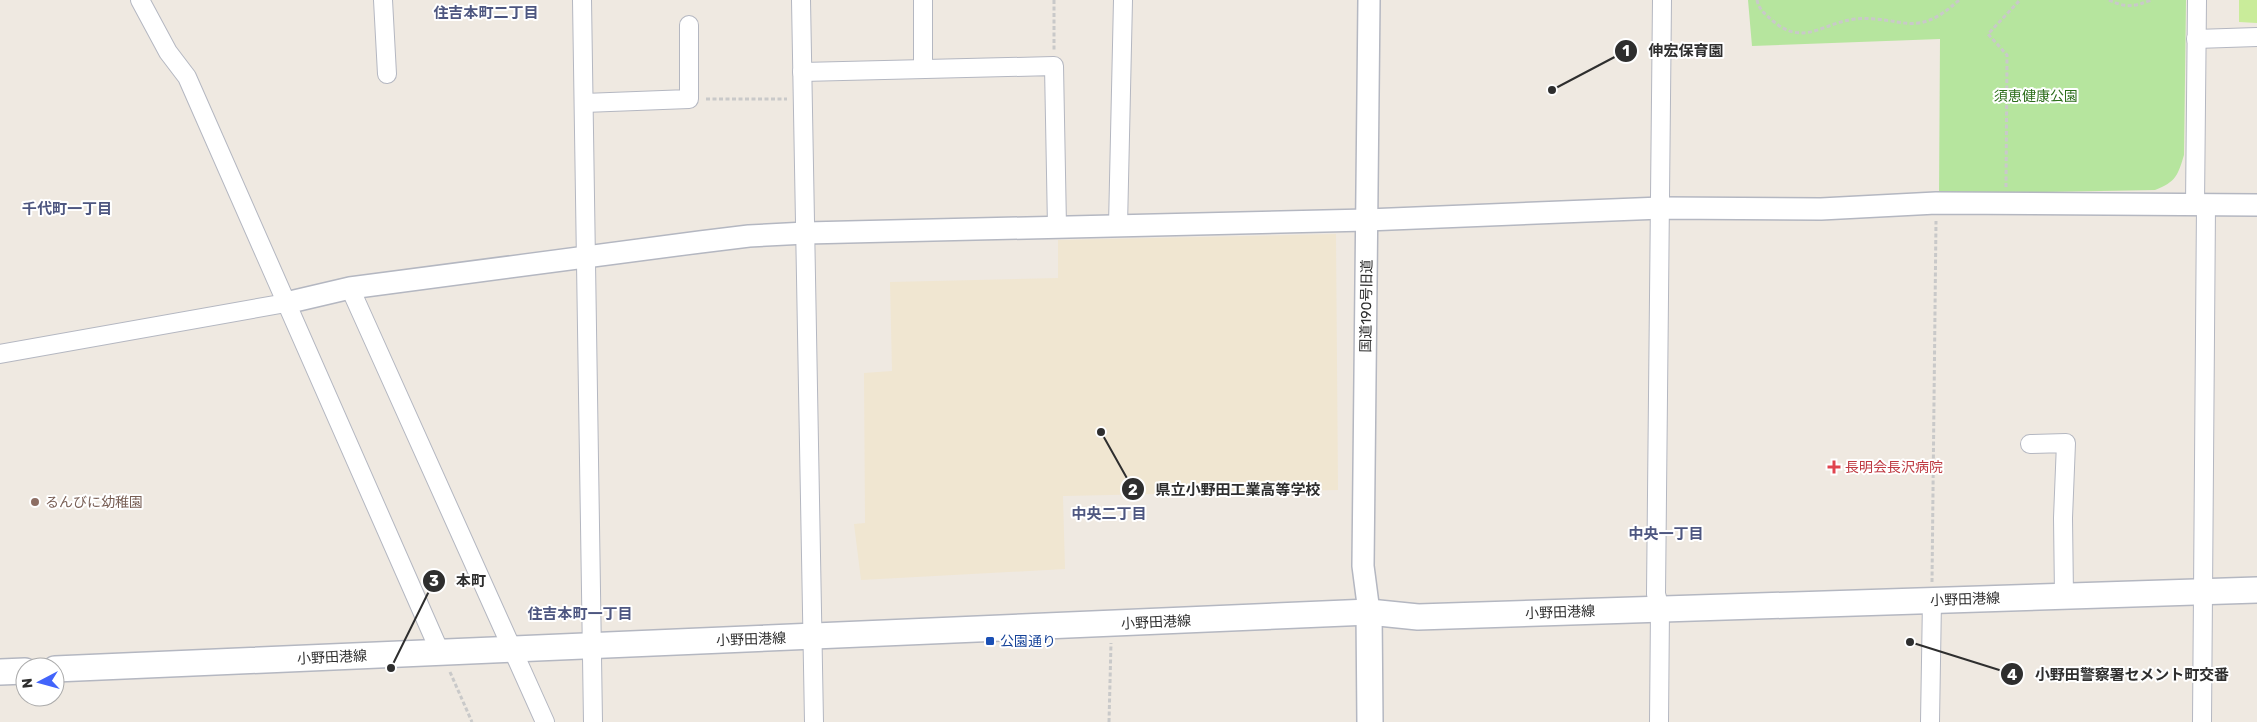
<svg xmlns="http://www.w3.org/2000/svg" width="2257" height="722" viewBox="0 0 2257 722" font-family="Rubik,'Noto Sans JP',sans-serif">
<rect width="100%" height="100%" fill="#efe9e1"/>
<polygon fill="#f0e6d1" points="1336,234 1338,490 1063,496 1065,569 861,580 854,524 865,523 864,373 892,371 890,282 1058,278 1058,240"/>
<path fill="#b6e59e" d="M1748,0H2186L2184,155C2178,175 2176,182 2155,190L1939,194L1940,39L1752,46Z"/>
<polygon fill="#c9ec9a" points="2239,0 2257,0 2257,23 2239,22"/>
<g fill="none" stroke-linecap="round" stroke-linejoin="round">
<defs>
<g id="minor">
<polyline points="140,0 168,52 187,77 440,652"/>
<polyline points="383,0 387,74"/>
<polyline points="582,0 593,722"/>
<polyline points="801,0 814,722"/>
<polyline points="2196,39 2257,37"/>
<polyline points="923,69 923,0"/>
<polyline points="802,72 1054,66 1057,227"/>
<polyline points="584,103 689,99 689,25"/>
<polyline points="2195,205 2197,0"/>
<polyline points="1118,226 1123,0"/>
<polyline points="350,288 545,722"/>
<polyline points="0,354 286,303"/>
<polyline points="2030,444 2066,443 2063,518 2064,596"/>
<polyline points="1659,722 1660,608 1656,594 1662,0"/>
<polyline points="1930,722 1932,600"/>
<polyline points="2202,722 2206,205"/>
</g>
<g id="tertiary">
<polyline points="1369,0 1363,566 1369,612"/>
<polyline points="286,303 350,288 700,242 749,236 806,233 1367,220 1661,208 1821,209 1936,203 2257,205"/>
</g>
<g id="secondary">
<polyline points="1369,612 1370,722"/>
<polyline points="55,669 1369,612 1418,617 2257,590"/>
<polyline points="0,672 25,671"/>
</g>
</defs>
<use href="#minor" stroke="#b4b7c1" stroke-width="20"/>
<use href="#tertiary" stroke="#b4b7c1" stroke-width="24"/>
<use href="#secondary" stroke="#b4b7c1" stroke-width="28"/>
<g stroke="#c9c9c9" stroke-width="3" stroke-dasharray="4 2.5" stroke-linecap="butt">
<polyline points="1054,0 1054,51"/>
<path d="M1757,0C1759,10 1765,14 1773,21C1804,47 1822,23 1855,19C1904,15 1914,41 1959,0"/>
<path d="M2109,0C2126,8 2134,7 2151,0"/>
<polyline points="706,99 787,99"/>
<polyline points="2006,187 2007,55 1988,34 2020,0"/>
<polyline points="1932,582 1936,221"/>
<polyline points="450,672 472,722"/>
<polyline points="1109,722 1111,643"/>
</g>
<use href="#minor" stroke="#fff" stroke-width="18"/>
<use href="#tertiary" stroke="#fff" stroke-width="21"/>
<use href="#secondary" stroke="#fff" stroke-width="25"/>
</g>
<path fill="#e0444e" stroke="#fff" stroke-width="2" d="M1831.5 459.5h5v5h5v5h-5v5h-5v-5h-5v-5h5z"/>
<circle fill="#8d6e63" stroke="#fff" stroke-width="2" cx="35" cy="502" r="5"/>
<rect fill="#1a4fb4" stroke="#fff" stroke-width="2" x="985" y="636" width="10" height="10" rx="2.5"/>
<g text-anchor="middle" stroke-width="4" stroke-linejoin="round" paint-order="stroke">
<g font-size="14" fill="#2c6e1b" stroke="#fff">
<text x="2036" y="101">須恵健康公園</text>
</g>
<g font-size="14" fill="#2e2e2e" stroke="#fff">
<text transform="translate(1366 306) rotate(-89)" y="5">国道190号旧道</text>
<text transform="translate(1965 599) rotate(-2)" y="5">小野田港線</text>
<text transform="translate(1560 612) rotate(-2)" y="5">小野田港線</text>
<text transform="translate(1156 622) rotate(-3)" y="5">小野田港線</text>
<text transform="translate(751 639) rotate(-2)" y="5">小野田港線</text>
<text transform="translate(332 657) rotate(-3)" y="5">小野田港線</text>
</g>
<g font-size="14" fill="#be3a42" stroke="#fff" text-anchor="start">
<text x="1845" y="472">長明会長沢病院</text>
</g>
<g font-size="14" fill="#785e54" stroke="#fff" text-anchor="start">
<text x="45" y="507">るんびに幼稚園</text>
</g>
<g font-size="14" fill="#164399" stroke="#fff" text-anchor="start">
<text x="1000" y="646">公園通り</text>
</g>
<g font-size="15" font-weight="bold" fill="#4d5680" stroke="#fff">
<text x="486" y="18">住吉本町二丁目</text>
<text x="67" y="214">千代町一丁目</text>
<text x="1109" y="519">中央二丁目</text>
<text x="1666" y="539">中央一丁目</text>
<text x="580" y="619">住吉本町一丁目</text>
</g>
</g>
<path fill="none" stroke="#2e2e2e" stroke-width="2" d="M1552 90L1626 51M1101 432L1133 489M391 668L434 581M1910 642L2012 674"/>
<g fill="#2e2e2e" stroke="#fff" stroke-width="2">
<circle cx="1552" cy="90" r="5"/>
<circle cx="1101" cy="432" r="5"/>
<circle cx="391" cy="668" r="5"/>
<circle cx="1910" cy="642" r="5"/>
<circle cx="1626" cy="51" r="12"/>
<circle cx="1133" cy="489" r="12"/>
<circle cx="434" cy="581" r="12"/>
<circle cx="2012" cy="674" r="12"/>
</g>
<g font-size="15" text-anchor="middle" font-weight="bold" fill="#fff">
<text x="1626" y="56">1</text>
<text x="1133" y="495">2</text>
<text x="434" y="586">3</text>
<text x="2012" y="680">4</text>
</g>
<g font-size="15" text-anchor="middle" font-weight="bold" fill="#2e2e2e" stroke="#fff" stroke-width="4" stroke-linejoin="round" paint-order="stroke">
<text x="1686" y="56">伸宏保育園</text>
<text x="1238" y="495">県立小野田工業高等学校</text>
<text x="471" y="586">本町</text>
<text x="2132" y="680">小野田警察署セメント町交番</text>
</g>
<g transform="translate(40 682) rotate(264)"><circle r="24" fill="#ffffff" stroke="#ababab"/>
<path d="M0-4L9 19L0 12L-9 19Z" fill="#4264fb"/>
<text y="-8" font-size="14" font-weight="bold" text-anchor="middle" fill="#2e2e2e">N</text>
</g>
</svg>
